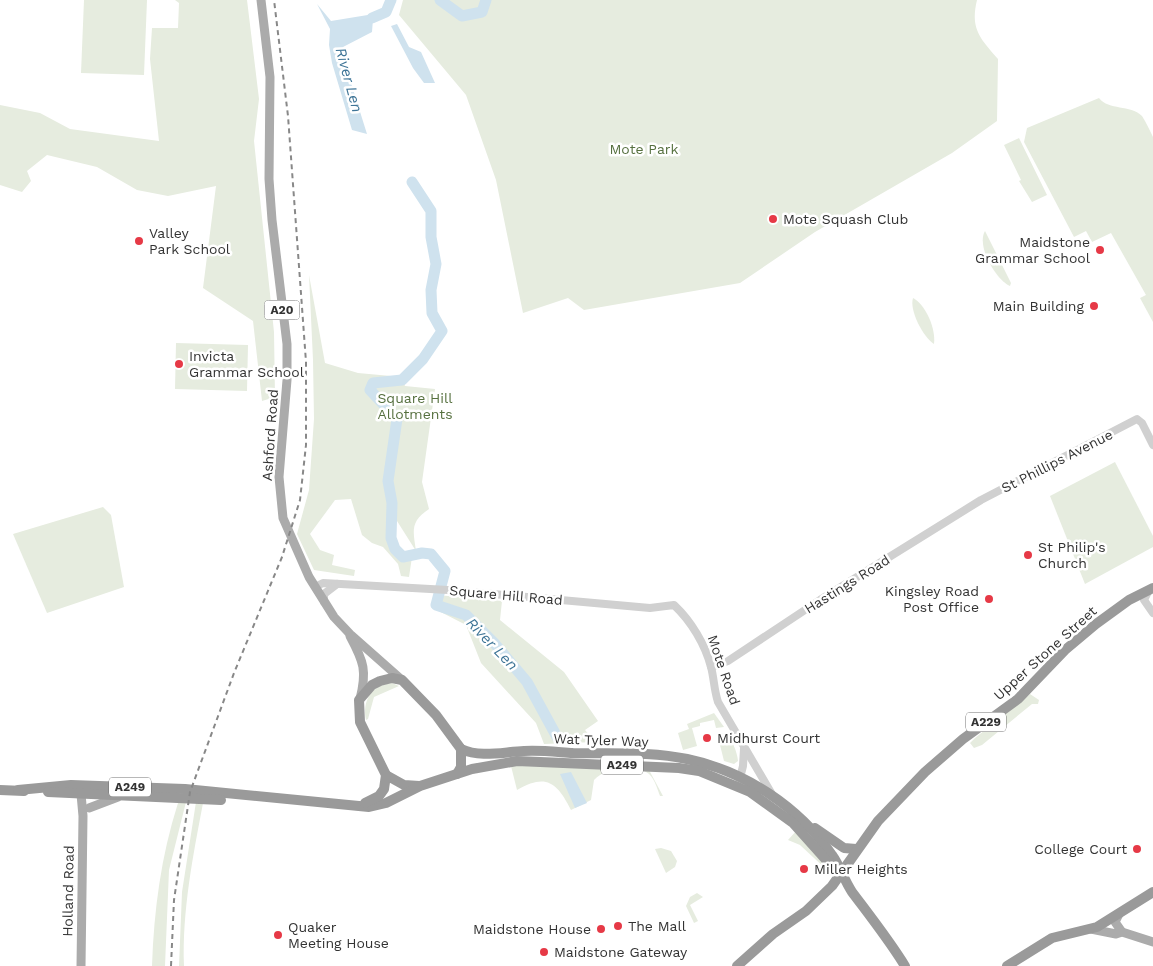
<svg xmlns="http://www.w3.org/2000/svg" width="1153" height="966" viewBox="0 0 1153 966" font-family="'Work Sans',sans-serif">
<rect width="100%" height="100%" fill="#fff"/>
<g fill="#e6ecdf">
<polygon points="84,0 147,0 144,75 81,73"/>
<polygon points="175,0 247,0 259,99 254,141 274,332 275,397 262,401 253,321 203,288 216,186 168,196 137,190 97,167 47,155 27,171 31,181 22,192 0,185 0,105 40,113 70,129 159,141 150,59 152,28 178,28 179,3"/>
<path d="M403,0H977C970,29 980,38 998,59L997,121L952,153L815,232L740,283L584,310L568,298L523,313L496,180L466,95L399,15Z"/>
<path d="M1099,98C1109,111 1130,104 1142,116C1146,122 1150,131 1153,137V322L1140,298L1146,295L1111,233L1092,242L1086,231L1074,237L1024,142L1027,128Z"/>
<polygon points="1019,138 1047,195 1032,202 1019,181 1021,180 1004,145"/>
<path d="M985,231L1011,283L1010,286C996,280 976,246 985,231Z"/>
<path d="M309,275L325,363L358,373L402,377L405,386L435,389L422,482L429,509C410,522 413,530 416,551L397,521L393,497C387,516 387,542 400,558L412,557L409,577L401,576L398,564L383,547L372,543L362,535L351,499L335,500L310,534L320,550L334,555L332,565L355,570L354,576L314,570L297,534L309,490L314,419L313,360Z"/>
<path d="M913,298C926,305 936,329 934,344C923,337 909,310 913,298Z"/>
<polygon points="176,343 248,345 247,391 175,389"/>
<polygon points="1115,462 1153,536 1153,547 1085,584 1050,496"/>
<polygon points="103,507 111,515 124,587 47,613 13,534"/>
<polygon points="437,595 502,601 500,620 564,672 598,721 585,730 595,742 544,744 536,723 481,663 466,625 431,607"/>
<path d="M392,683L399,686L374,697L368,719L366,720C362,701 371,685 392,683Z"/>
<polygon points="1030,694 1039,700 1038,704 1032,704 982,745 974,748 970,743 975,738"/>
<polygon points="714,713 724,727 716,728 714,720 700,723 700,726 692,728 697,746 683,750 678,733 689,729 687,724"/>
<path d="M717,733C720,734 722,733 725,734C732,737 738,755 738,761L734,764L724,761Z"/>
<path d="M523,765L640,767L649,770L663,796H660C657,788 654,776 646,772C632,763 605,768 594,780L591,800L571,810C557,782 546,773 517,790L511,766Z"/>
<path d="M186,802L169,870L165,966H152C154,910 161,856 178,803Z"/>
<path d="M196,802L203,803C193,856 182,911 184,966H179L182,892Z"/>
<polygon points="798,829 812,845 827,870 800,845 788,840"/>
<polygon points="661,848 671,851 677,861 675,867 666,873 655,849"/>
<polygon points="697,893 703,897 690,905 698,921 694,923 686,906 690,897"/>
</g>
<g fill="#cfe2ee">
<polygon points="317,4 331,21 386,12 388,15 373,19 372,32 343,47 346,67 367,134 352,130 332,63 329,45 330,29"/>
<polygon points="397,24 409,47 421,52 435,83 424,83 413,68 391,26"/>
<polygon points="571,772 587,803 575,808 560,774"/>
</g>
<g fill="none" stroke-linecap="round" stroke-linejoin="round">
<g stroke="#cfe2ee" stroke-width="11">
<polyline points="440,0 462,16 482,12 486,0"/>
<polyline points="372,18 386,12 391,0"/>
<polyline points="412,182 431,211 431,237 436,264 431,290 432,313 442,331 423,359 402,380 373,383 370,390 397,419 388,481 392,503 391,538 395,549 403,557 422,553 431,554 445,571 436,605 466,615 495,644 527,682 557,737"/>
</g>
<g stroke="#d0d0d0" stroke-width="8">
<path d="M315,587L323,583L448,590L650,608L674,605C691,621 705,644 711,667C714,678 714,690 718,702L773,796"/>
<polyline points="1149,590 1144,600 1153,613"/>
<polyline points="324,602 324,594 337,584"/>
<polyline points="711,667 728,661 820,600 981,500 1137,419 1142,423 1153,445"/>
<polyline points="739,782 743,766 744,749"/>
</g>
<g stroke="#ababab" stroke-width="9">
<polyline points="261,0 270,77 269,179 272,220 287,344 287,380 279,477 283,518 309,577 334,617 350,634 402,680"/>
<path d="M350,636C364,662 367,671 360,699"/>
<polyline points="89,808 118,797"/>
<polyline points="1119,914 1115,922 1122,932"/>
<polyline points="1091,929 1116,934 1122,932 1153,942"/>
<polyline points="81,966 83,816 81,794 85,787"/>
</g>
<g stroke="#9a9a9a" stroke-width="10">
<path d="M461,749C481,758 502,752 524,751C540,750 557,752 573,753C611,754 651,751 687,759C745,771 799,807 832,855C840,866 844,880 852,892C870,916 889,940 905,966"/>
<polyline points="457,774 461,767 461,749"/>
<polyline points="386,775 404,785 419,786"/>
<polyline points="0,790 24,791"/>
<polyline points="18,790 71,785 185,789 369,807 386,803 420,786 472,769 517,761 679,768 699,771 750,792 793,823 827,861 837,867"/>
<polyline points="48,792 221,800"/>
<polyline points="365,803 379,796 384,789 386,775 360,722 359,700 372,685 380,681 392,678 402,680 436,715 461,749"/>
<polyline points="815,828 844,848 856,849"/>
<polyline points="737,966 773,934 806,911 832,886 878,821 925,772 963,739 1018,699 1065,650 1096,624 1129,600 1153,588"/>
<polyline points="1007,966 1052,938 1097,927 1153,892"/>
</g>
<polyline stroke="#888" stroke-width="2" stroke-dasharray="5 4" stroke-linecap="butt" points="171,966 174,900 190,792 234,673 282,557 300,500 306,445 306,362 288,116 274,0"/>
</g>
<g fill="#e63946" stroke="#fff" stroke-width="2">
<circle cx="773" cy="219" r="5"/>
<circle cx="139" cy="241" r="5"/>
<circle cx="1100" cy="250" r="5"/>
<circle cx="1094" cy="306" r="5"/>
<circle cx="179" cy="364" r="5"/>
<circle cx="1028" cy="555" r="5"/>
<circle cx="989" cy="599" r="5"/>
<circle cx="707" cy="738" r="5"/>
<circle cx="1137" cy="849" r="5"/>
<circle cx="804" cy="869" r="5"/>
<circle cx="618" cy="926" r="5"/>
<circle cx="601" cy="929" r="5"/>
<circle cx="278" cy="935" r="5"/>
<circle cx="544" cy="952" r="5"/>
</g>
<g text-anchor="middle" stroke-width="5" stroke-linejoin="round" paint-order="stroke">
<g fill="#fff" stroke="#707070" stroke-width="1">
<rect x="264.5" y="300.5" width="35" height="19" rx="4"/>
<rect x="966" y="712.5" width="40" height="19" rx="4"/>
<rect x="601" y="755.5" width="42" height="19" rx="4"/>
<rect x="109" y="777.5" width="42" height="19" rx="4"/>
</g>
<g font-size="12" font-weight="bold" fill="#333">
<text x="282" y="314">A20</text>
<text x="986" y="726">A229</text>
<text x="622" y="769">A249</text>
<text x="130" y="791">A249</text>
</g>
<g font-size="14" fill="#56703f" stroke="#fff">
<text x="644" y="154">Mote Park</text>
<text x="415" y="403">Square Hill<tspan x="415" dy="16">Allotments</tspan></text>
</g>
<g font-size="14" fill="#333" stroke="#fff" text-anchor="start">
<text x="783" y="224">Mote Squash Club</text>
<text x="149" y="238">Valley<tspan x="149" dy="16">Park School</tspan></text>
<text x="1090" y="247" text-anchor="end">Maidstone<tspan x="1090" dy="16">Grammar School</tspan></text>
<text x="1084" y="311" text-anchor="end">Main Building</text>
<text x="189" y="361">Invicta<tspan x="189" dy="16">Grammar School</tspan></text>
<text x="1038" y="552">St Philip's<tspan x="1038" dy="16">Church</tspan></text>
<text x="979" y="596" text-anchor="end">Kingsley Road<tspan x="979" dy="16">Post Office</tspan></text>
<text x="717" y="743">Midhurst Court</text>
<text x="1127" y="854" text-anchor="end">College Court</text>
<text x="814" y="874">Miller Heights</text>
<text x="628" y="931">The Mall</text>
<text x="288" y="932">Quaker<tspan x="288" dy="16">Meeting House</tspan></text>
<text x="591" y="934" text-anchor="end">Maidstone House</text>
<text x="554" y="957">Maidstone Gateway</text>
</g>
<g font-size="14" fill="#333" stroke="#fff">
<text transform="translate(270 435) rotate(-86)" y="5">Ashford Road</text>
<text transform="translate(1057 461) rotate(-27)" y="5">St Phillips Avenue</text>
<text transform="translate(847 584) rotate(-32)" y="5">Hastings Road</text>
<text transform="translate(506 595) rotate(5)" y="5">Square Hill Road</text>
<text transform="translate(1045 653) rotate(-42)" y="5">Upper Stone Street</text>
<text transform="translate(724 670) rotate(71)" y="5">Mote Road</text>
<text transform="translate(601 740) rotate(2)" y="5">Wat Tyler Way</text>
<text transform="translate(68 891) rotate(-89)" y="5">Holland Road</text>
</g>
<g font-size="15" font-style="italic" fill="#3f7597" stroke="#fff">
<text transform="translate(349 80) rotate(75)" y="5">River Len</text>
<text transform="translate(492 644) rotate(46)" y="5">River Len</text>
</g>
</g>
</svg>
